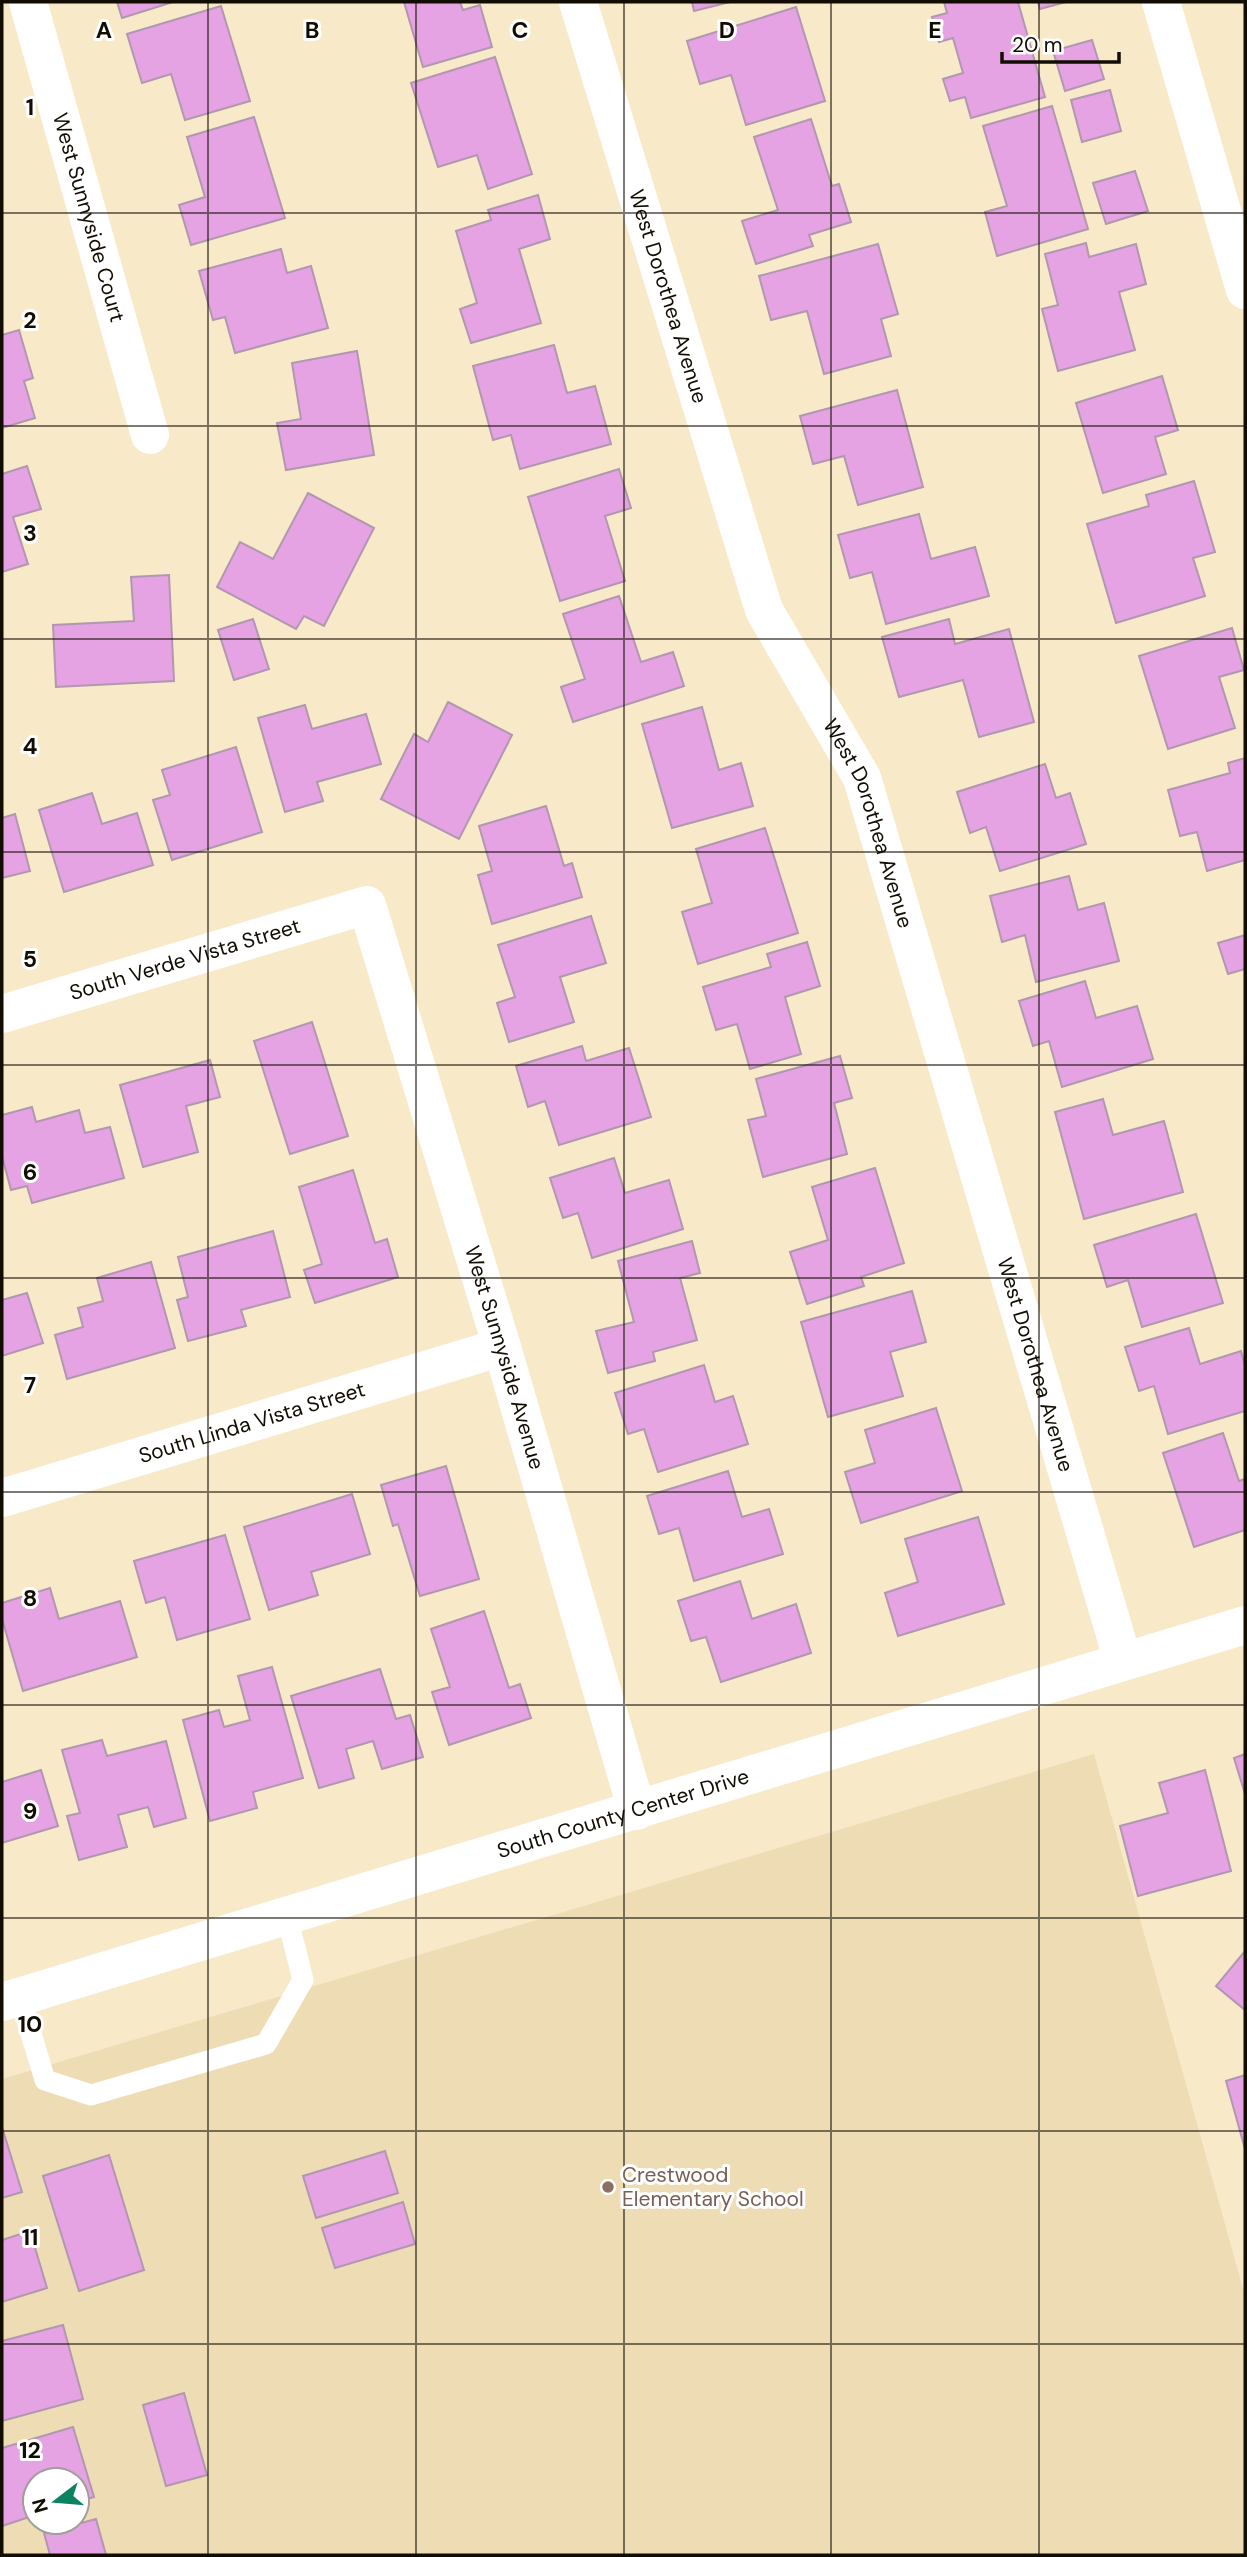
<svg xmlns="http://www.w3.org/2000/svg" width="1247" height="2557" viewBox="0 0 1247 2557" font-family="'DM Sans',sans-serif">
<rect width="100%" height="100%" fill="#f8e9c8"/>
<path fill="#eedcb4" fill-rule="evenodd" d="M1094,1754L1245,2296V2555H2V2079ZM35,2480H77V2522H35Z"/>
<g fill="#e5a3e3" stroke="#b197b0" stroke-width="2">
<polygon points="117,2 173,2 122,18"/>
<polygon points="404,2 460,2 463,10 480,5 492,47 423,67"/>
<polygon points="692,2 730,2 694,11"/>
<polygon points="944,2 1018,2 1045,97 971,118 965,97 950,101 943,79 963,73 953,38 939,42 932,17 947,13"/>
<polygon points="1038,2 1066,2 1040,9"/>
<polygon points="221,6 250,101 185,120 171,74 142,83 127,34"/>
<polygon points="796,7 825,101 746,125 731,75 700,84 687,41"/>
<polygon points="1092,40 1104,79 1065,91 1053,51"/>
<polygon points="495,57 532,174 488,189 477,155 438,167 411,83"/>
<polygon points="1110,90 1121,131 1082,142 1071,100"/>
<polygon points="1052,106 1088,229 997,256 985,212 1007,206 983,126"/>
<polygon points="254,117 285,218 191,245 179,205 205,197 187,137"/>
<polygon points="811,119 832,186 839,184 851,222 809,235 813,246 756,264 742,221 778,210 754,137"/>
<polygon points="1135,171 1148,211 1106,224 1093,183"/>
<polygon points="538,195 550,239 519,249 541,323 471,343 460,309 477,303 456,231 491,220 488,210"/>
<polygon points="1086,243 1089,257 1136,244 1146,284 1119,292 1135,350 1058,371 1042,309 1058,305 1045,254"/>
<polygon points="878,244 898,314 881,319 891,356 824,374 807,311 771,320 759,276"/>
<polygon points="281,249 287,273 311,266 328,328 235,353 225,317 213,320 199,271"/>
<polygon points="19,330 33,378 24,381 35,418 2,428 2,335"/>
<polygon points="554,345 567,393 595,386 611,444 520,469 511,435 493,440 473,366"/>
<polygon points="357,351 374,455 286,470 277,423 301,419 292,363"/>
<polygon points="1162,376 1178,430 1155,437 1166,474 1103,493 1076,403"/>
<polygon points="897,390 923,487 858,505 844,456 813,464 800,416"/>
<polygon points="27,466 41,509 13,517 28,564 2,572 2,474"/>
<polygon points="619,469 631,508 605,516 625,581 560,601 528,497"/>
<polygon points="1194,481 1215,552 1193,558 1205,596 1116,623 1087,524 1149,506 1146,495"/>
<polygon points="308,493 374,528 324,626 304,616 296,629 217,587 240,542 273,559"/>
<polygon points="919,514 931,559 975,547 989,596 886,624 872,572 850,578 838,535"/>
<polygon points="169,575 174,681 56,687 53,625 134,621 131,577"/>
<polygon points="619,596 641,662 673,652 684,686 573,722 561,687 585,679 563,614"/>
<polygon points="253,619 269,669 234,680 218,630"/>
<polygon points="949,619 955,644 1009,629 1034,722 979,737 963,680 899,697 882,637"/>
<polygon points="1232,628 1244,670 1219,677 1235,728 1168,749 1139,656"/>
<polygon points="448,702 512,735 459,839 381,799 414,734 428,742"/>
<polygon points="305,705 312,729 366,714 381,764 317,782 323,801 285,812 258,718"/>
<polygon points="702,707 719,770 741,763 753,806 672,828 642,724"/>
<polygon points="236,747 262,832 172,860 153,800 170,795 162,770"/>
<polygon points="1245,758 1245,860 1207,871 1197,832 1180,836 1168,790 1230,773 1228,763"/>
<polygon points="1045,764 1056,798 1070,793 1086,844 1000,871 986,827 970,833 957,792"/>
<polygon points="92,793 102,824 137,813 153,865 64,892 39,810"/>
<polygon points="546,806 564,866 572,863 582,897 492,924 478,875 492,871 479,826"/>
<polygon points="15,814 30,871 2,878 2,818"/>
<polygon points="765,828 798,933 698,964 682,912 712,903 696,849"/>
<polygon points="1069,876 1078,910 1104,903 1119,961 1036,982 1025,935 1002,942 990,896"/>
<polygon points="591,916 606,963 560,977 574,1022 509,1042 497,1003 515,997 498,945"/>
<polygon points="1245,935 1245,969 1228,974 1218,943"/>
<polygon points="807,942 820,986 785,997 801,1054 750,1069 737,1024 716,1030 703,987 771,967 767,954"/>
<polygon points="1085,981 1096,1018 1137,1006 1153,1059 1062,1087 1049,1041 1033,1046 1019,1001"/>
<polygon points="312,1022 348,1136 290,1154 254,1041"/>
<polygon points="582,1046 586,1061 629,1048 651,1117 559,1145 545,1101 528,1107 516,1066"/>
<polygon points="840,1056 852,1098 834,1103 847,1154 763,1177 748,1120 766,1116 756,1079"/>
<polygon points="210,1060 220,1097 186,1106 198,1152 143,1167 120,1085"/>
<polygon points="1103,1099 1113,1135 1164,1121 1183,1192 1084,1219 1055,1112"/>
<polygon points="32,1107 36,1122 79,1110 85,1133 110,1127 124,1178 32,1203 27,1186 11,1190 2,1156 2,1115"/>
<polygon points="614,1158 625,1193 669,1180 683,1229 592,1258 578,1213 563,1218 550,1178"/>
<polygon points="875,1168 904,1263 861,1277 864,1286 807,1304 790,1252 828,1240 812,1187"/>
<polygon points="353,1170 375,1243 387,1239 398,1277 315,1303 304,1270 322,1264 299,1187"/>
<polygon points="1196,1214 1223,1303 1142,1327 1128,1280 1107,1287 1094,1245"/>
<polygon points="273,1231 290,1297 241,1310 246,1326 188,1341 177,1300 188,1297 178,1257"/>
<polygon points="692,1241 700,1273 680,1278 697,1340 653,1352 655,1361 608,1373 596,1331 634,1322 618,1261"/>
<polygon points="151,1262 175,1348 67,1379 55,1335 83,1327 78,1308 103,1301 97,1278"/>
<polygon points="912,1291 926,1342 890,1352 903,1396 828,1417 801,1322"/>
<polygon points="27,1293 43,1343 2,1356 2,1300"/>
<polygon points="1189,1328 1200,1364 1241,1351 1245,1366 1245,1411 1168,1434 1154,1386 1139,1391 1125,1347"/>
<polygon points="704,1365 715,1402 733,1396 748,1444 658,1472 644,1429 628,1434 615,1393"/>
<polygon points="936,1408 962,1491 861,1523 845,1472 875,1463 865,1430"/>
<polygon points="1223,1433 1239,1481 1245,1479 1245,1530 1194,1547 1163,1453"/>
<polygon points="446,1466 479,1579 420,1596 398,1524 393,1526 381,1485"/>
<polygon points="728,1471 742,1517 769,1509 783,1554 694,1581 679,1528 659,1534 647,1496"/>
<polygon points="352,1494 370,1554 311,1572 318,1595 269,1610 244,1527"/>
<polygon points="978,1517 1004,1604 898,1636 885,1593 918,1582 905,1539"/>
<polygon points="225,1535 250,1619 177,1640 165,1597 146,1603 134,1561"/>
<polygon points="740,1581 752,1619 796,1604 811,1653 721,1682 706,1637 691,1641 678,1601"/>
<polygon points="50,1588 59,1619 120,1601 137,1657 23,1691 2,1619 2,1603"/>
<polygon points="484,1611 509,1688 520,1684 531,1718 449,1745 432,1692 450,1687 431,1629"/>
<polygon points="272,1667 303,1778 253,1792 257,1808 210,1821 183,1720 219,1710 224,1727 250,1720 238,1676"/>
<polygon points="380,1669 396,1719 410,1715 423,1757 382,1769 373,1741 346,1749 354,1778 319,1788 291,1696"/>
<polygon points="102,1740 107,1756 166,1741 186,1818 154,1827 148,1807 118,1815 127,1847 79,1860 67,1816 80,1813 62,1750"/>
<polygon points="1245,1754 1245,1794 1234,1758"/>
<polygon points="41,1770 58,1826 2,1843 2,1782"/>
<polygon points="1205,1770 1231,1871 1138,1896 1120,1826 1168,1813 1159,1783"/>
<polygon points="1245,1951 1245,2010 1216,1986"/>
<polygon points="1245,2075 1245,2149 1226,2081"/>
<polygon points="2,2127 22,2192 2,2198"/>
<polygon points="385,2151 398,2193 316,2218 303,2176"/>
<polygon points="109,2155 144,2270 79,2291 43,2176"/>
<polygon points="403,2202 415,2244 335,2268 322,2228"/>
<polygon points="30,2231 47,2288 2,2302 2,2240"/>
<polygon points="63,2325 83,2399 2,2421 2,2341"/>
<polygon points="184,2393 207,2475 166,2486 143,2405"/>
<polygon points="73,2427 94,2497 77,2502 77,2480 35,2480 35,2515 2,2526 2,2448"/>
<polygon points="96,2519 106,2555 50,2555 44,2533"/>
</g>
<g fill="none" stroke-linecap="round" stroke-linejoin="round">
<polyline stroke="#fff" stroke-width="21" points="20,1997 45,2080 91,2095 266,2044 303,1980 287,1916"/>
<g stroke="#fff" stroke-width="38">
<path id="s1" d="M28,2L150,435"/>
<path id="s2" d="M578,2L764,610L862,778L1123,1661"/>
<polyline points="1161,2 1245,290"/>
<path id="s3" d="M2,1014L367,905L502,1347L637,1811"/>
<path id="s4" d="M2,1498L502,1347"/>
</g>
<path stroke="#fff" stroke-width="38" id="s5" d="M2,2002L1245,1625"/>
</g>
<path fill="none" stroke="#120d03" stroke-width="2" stroke-opacity="0.55" d="M208,2V2555M416,2V2555M624,2V2555M831,2V2555M1039,2V2555M2,213H1245M2,426H1245M2,639H1245M2,852H1245M2,1065H1245M2,1278H1245M2,1492H1245M2,1705H1245M2,1918H1245M2,2131H1245M2,2344H1245"/>
<circle fill="#8d6e63" stroke="#fff" stroke-width="2.5" cx="608" cy="2187" r="7"/>
<g text-anchor="middle" stroke-width="6" stroke-linejoin="round" paint-order="stroke">
<g font-size="21" fill="#120d03" stroke="#fff">
<text dy="7" stroke="none"><textPath href="#s1" startOffset="224">West Sunnyside Court</textPath></text>
<text dy="7" stroke="none"><textPath href="#s2" startOffset="308">West Dorothea Avenue</textPath></text>
<text dy="7" stroke="none"><textPath href="#s2" startOffset="875">West Dorothea Avenue</textPath></text>
<text dy="7" stroke="none"><textPath href="#s3" startOffset="191">South Verde Vista Street</textPath></text>
<text dy="7" stroke="none"><textPath href="#s3" startOffset="854">West Sunnyside Avenue</textPath></text>
<text dy="7" stroke="none"><textPath href="#s2" startOffset="1442">West Dorothea Avenue</textPath></text>
<text dy="7" stroke="none"><textPath href="#s4" startOffset="261">South Linda Vista Street</textPath></text>
<text dy="7" stroke="none"><textPath href="#s5" startOffset="649">South County Center Drive</textPath></text>
</g>
<g font-size="21" fill="#785e54" stroke="#fff" text-anchor="start">
<text x="622" y="2182">Crestwood<tspan x="622" dy="24">Elementary School</tspan></text>
</g>
</g>
<g font-size="23" text-anchor="middle" font-weight="bold" fill="#120d03" stroke="#fff" stroke-width="6" stroke-linejoin="round" paint-order="stroke">
<text x="104" y="38">A</text>
<text x="312" y="38">B</text>
<text x="520" y="38">C</text>
<text x="727" y="38">D</text>
<text x="935" y="38">E</text>
<text x="30" y="115">1</text>
<text x="30" y="328">2</text>
<text x="30" y="541">3</text>
<text x="30" y="754">4</text>
<text x="30" y="967">5</text>
<text x="30" y="1180">6</text>
<text x="30" y="1393">7</text>
<text x="30" y="1606">8</text>
<text x="30" y="1819">9</text>
<text x="30" y="2032">10</text>
<text x="30" y="2245">11</text>
<text x="30" y="2458">12</text>
</g>
<rect width="1247" height="2557" fill="none" stroke="#120d03" stroke-width="7"/>
<g transform="translate(56 2501) rotate(254)"><circle r="33" fill="#ffffff" stroke="#a09e9a" stroke-width="2"/>
<path d="M0-5L12 26L0 18L-12 26Z" fill="#0b8262"/>
<text y="-10" font-size="19" font-weight="bold" text-anchor="middle" fill="#120d03">N</text>
</g>
<path d="M1002 52v10h117v-10" fill="none" stroke="#120d03" stroke-width="3.5"/>
<text x="1012" y="52" font-size="21" fill="#120d03" stroke="#ffffff" stroke-width="5" paint-order="stroke">20 m</text>
</svg>
